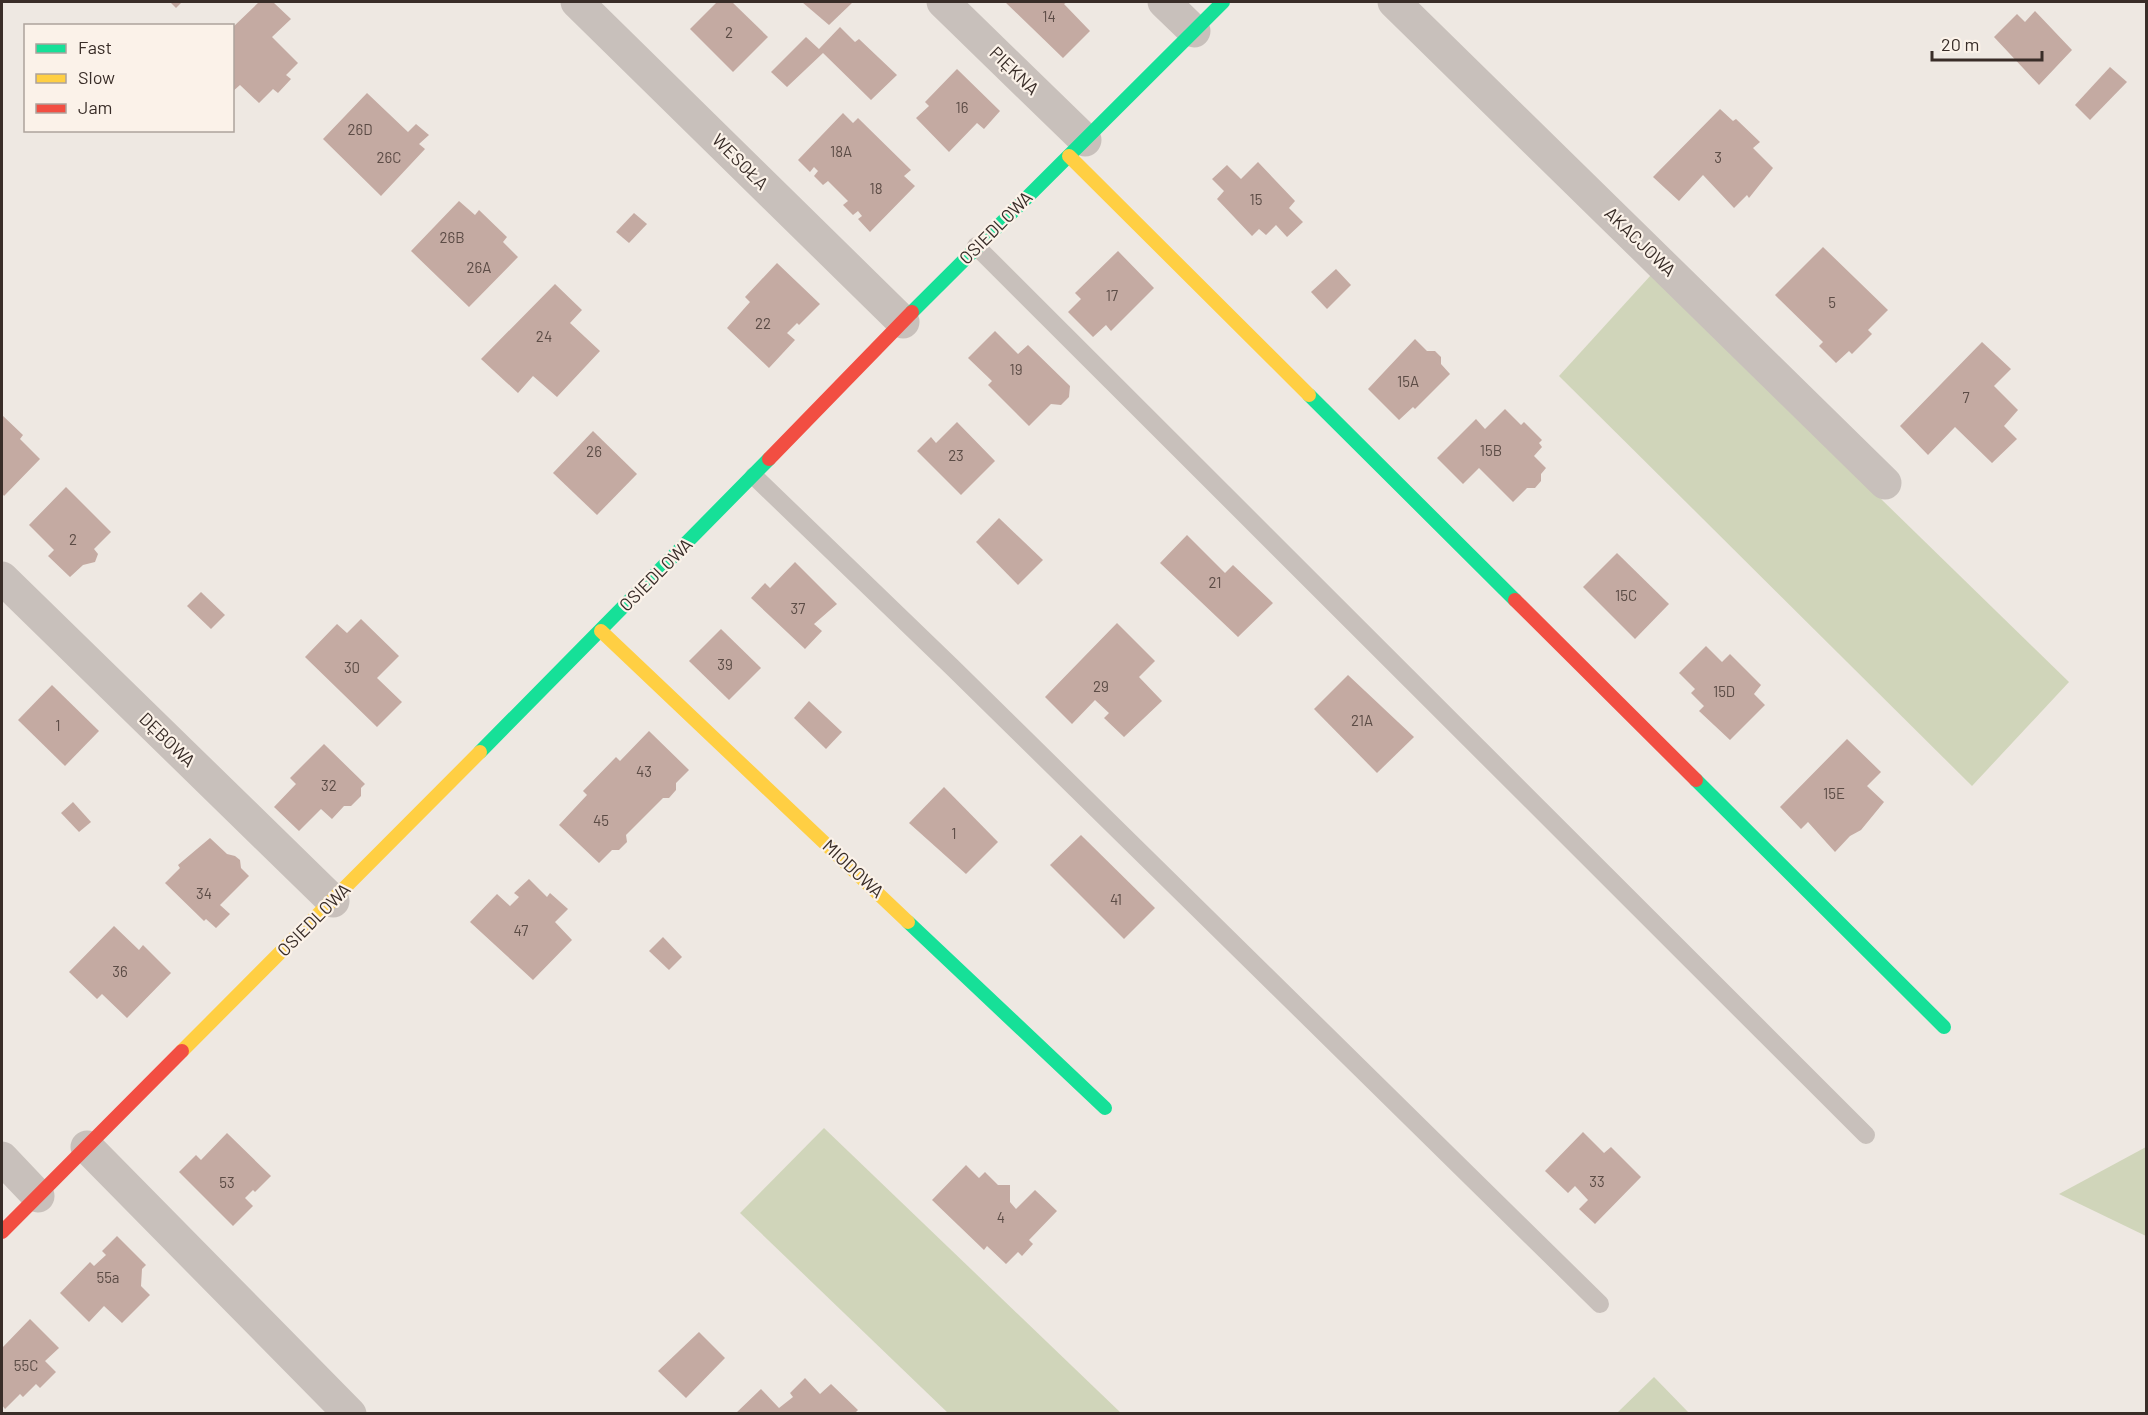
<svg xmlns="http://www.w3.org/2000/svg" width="2148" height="1415" viewBox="0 0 2148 1415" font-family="Barlow,sans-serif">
<rect width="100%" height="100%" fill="#eee8e2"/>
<g fill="#d0d5ba">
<polygon points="1651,275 2069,682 1972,786 1559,376"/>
<polygon points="824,1128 1121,1413 948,1413 740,1213"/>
<polygon points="2146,1147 2146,1236 2059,1194"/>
<polygon points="1654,1377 1689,1413 1617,1413"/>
</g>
<g fill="#c4aaa2">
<polygon points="170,2 182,2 176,8"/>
<polygon points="259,2 273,2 291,19 272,37 298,63 286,75 291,79 278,93 273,89 259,103 240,85 232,92 232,28"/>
<polygon points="717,2 732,2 768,37 733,72 690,29"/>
<polygon points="802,2 853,2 829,25"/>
<polygon points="1005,2 1067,2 1064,4 1090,31 1063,58"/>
<polygon points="2035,11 2072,50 2039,85 1994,37 2017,14 2025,22"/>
<polygon points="840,27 855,42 859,39 897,75 871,100 823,53 787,87 771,72 806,37 819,49"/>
<polygon points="2110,67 2127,82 2090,120 2075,105"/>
<polygon points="957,69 1000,111 984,129 977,123 949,152 916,118 929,106 925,102"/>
<polygon points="367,93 408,132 416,124 429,135 419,144 425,149 381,196 323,139"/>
<polygon points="1720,109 1733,121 1736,119 1760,142 1753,148 1773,168 1749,198 1747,195 1734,208 1703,175 1679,201 1653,177"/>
<polygon points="843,113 853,123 858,118 911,170 904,176 915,186 870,232 858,219 862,216 858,211 853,215 843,205 848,201 828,181 823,185 814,176 818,171 814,167 810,172 798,160"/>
<polygon points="1258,162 1295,201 1289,208 1303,222 1287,237 1276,225 1266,235 1259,229 1252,236 1217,199 1224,191 1212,179 1227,165 1241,179"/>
<polygon points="459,201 475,215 479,210 507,237 503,242 518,257 469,307 411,251"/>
<polygon points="634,213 647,224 629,243 616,232"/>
<polygon points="1823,247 1888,310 1868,330 1872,334 1852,354 1849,351 1836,363 1819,346 1823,342 1775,295"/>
<polygon points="1118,251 1154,288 1111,331 1106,325 1093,337 1068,312 1081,299 1075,293"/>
<polygon points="777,263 820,304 799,325 797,323 787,333 795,340 769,368 727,328 750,302 745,297"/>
<polygon points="1336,269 1351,285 1327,309 1311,292"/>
<polygon points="555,284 582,310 570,323 600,351 557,397 533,376 518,393 481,359"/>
<polygon points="995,331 1018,354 1028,345 1070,386 1069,397 1061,405 1051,404 1029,426 988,385 992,381 968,358"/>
<polygon points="1415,339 1427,351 1435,351 1441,357 1441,364 1450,374 1415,409 1413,407 1399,420 1368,389"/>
<polygon points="1982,342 2011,369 1994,386 2018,410 2004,426 2017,439 1992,463 1955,427 1928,455 1900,426"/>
<polygon points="1505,409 1521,425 1524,422 1542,440 1539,443 1542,447 1534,456 1546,468 1541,474 1541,481 1535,488 1527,488 1513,502 1479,468 1463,484 1437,458 1476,419 1485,429"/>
<polygon points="2,415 23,435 20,439 40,459 4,496 2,493"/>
<polygon points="957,422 995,461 961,495 917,451 931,437 936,443"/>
<polygon points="593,431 637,474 597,515 553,473"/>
<polygon points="66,487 111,532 94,549 98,554 95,562 83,565 70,577 48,556 54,550 29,525"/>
<polygon points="999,518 1043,560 1018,585 976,542"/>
<polygon points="1187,535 1225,573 1233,565 1273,603 1238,637 1160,563"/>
<polygon points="1617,553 1669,604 1635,639 1583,587"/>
<polygon points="795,562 837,604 814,624 822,631 805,649 751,598 765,583 770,588"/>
<polygon points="201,592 225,615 211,629 187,606"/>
<polygon points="361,619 399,656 377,678 402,702 377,727 305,657 337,624 347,633"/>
<polygon points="1117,623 1155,661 1139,677 1162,701 1124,737 1104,718 1109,713 1095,700 1072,724 1045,697"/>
<polygon points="721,629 761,668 729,700 689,661"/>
<polygon points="1706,646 1722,662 1730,654 1761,685 1754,694 1765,705 1730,740 1699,711 1704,706 1691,693 1695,689 1679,673"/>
<polygon points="1348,675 1414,737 1377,773 1314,709"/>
<polygon points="52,685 99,731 65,766 18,720"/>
<polygon points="809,701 842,732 826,749 794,718"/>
<polygon points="649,731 689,770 676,783 676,790 669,798 663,798 626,835 627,842 619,850 612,850 599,863 559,825 587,795 583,791 616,757 620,761"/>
<polygon points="1847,739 1881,772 1867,786 1884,802 1861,830 1850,836 1835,852 1808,822 1801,829 1780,807"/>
<polygon points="324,744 365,784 361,788 361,796 351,806 344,806 332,819 321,809 299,831 274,807 296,784 290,778"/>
<polygon points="944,787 998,842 966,874 909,823"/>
<polygon points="73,802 91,822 79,832 61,813"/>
<polygon points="1081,835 1155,908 1124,939 1050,865"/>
<polygon points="210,838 227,854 235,856 240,860 241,868 249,876 220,905 230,914 216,928 206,919 204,921 165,883 180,868 178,865"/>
<polygon points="529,879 547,897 550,893 568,909 555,922 572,940 533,980 470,922 497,894 510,906 519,897 514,893"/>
<polygon points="114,926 139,950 143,945 171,973 127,1018 102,994 97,999 69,972"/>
<polygon points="663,937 682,957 669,970 649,951"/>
<polygon points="1583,1132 1604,1153 1611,1147 1641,1177 1595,1224 1579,1209 1588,1200 1575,1186 1568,1193 1545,1171"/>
<polygon points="227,1133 271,1176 255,1192 253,1190 245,1198 253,1206 233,1226 179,1172 196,1155 201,1160"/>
<polygon points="966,1165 979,1178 985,1172 998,1185 1010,1185 1010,1202 1016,1209 1035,1190 1057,1211 1029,1240 1033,1244 1022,1256 1018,1252 1006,1264 987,1246 984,1250 932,1200"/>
<polygon points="117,1236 146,1265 142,1269 141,1286 150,1295 122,1323 104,1306 89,1322 60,1293 90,1262 94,1266 106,1255 102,1251"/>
<polygon points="30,1319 59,1348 45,1361 56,1372 40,1388 36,1384 23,1397 20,1394 5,1409 2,1405 2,1348"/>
<polygon points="699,1332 725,1358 686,1398 658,1371"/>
<polygon points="805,1378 820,1394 831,1384 858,1410 854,1414 735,1414 761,1389 779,1408 793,1397 790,1393"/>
</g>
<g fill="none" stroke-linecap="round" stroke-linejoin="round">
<g stroke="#c8c0bb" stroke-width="18">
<polyline points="976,246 1866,1135"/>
<polyline points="754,476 952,667 1600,1304"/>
</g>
<g stroke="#c8c0bb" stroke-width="33">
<polyline points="577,2 903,322"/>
<polyline points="943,2 1085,140"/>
<polyline points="1164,2 1194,31"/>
<polyline points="1394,2 1885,483"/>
<polyline points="2,578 333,901"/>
<polyline points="87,1147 350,1414"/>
<polyline points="2,1158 38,1196"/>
</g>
<g stroke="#16e098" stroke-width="14">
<polyline points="912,312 1223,2"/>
<polyline points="1309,395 1515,600"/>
<polyline points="480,752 769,459"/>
<polyline points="1696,780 1944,1027"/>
<polyline points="908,922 1105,1108"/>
</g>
<g stroke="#ffcf43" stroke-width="14">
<polyline points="1069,156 1309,395"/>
<polyline points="601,631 908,922"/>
<polyline points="182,1051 480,752"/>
</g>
<g stroke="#f24e42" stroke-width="14">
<polyline points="769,459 912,312"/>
<polyline points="1515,600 1696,780"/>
<polyline points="2,1232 182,1051"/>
</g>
</g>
<g text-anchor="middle" stroke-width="4.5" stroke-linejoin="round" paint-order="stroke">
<g font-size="15" fill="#5c4c46">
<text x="1049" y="22">14</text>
<text x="729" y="38">2</text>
<text x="962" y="113">16</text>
<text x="360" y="135">26D</text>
<text x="841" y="157">18A</text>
<text x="389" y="163">26C</text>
<text x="1718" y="163">3</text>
<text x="876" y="194">18</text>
<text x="1256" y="205">15</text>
<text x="452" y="243">26B</text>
<text x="479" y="273">26A</text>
<text x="1112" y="301">17</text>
<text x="1832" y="308">5</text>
<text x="763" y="329">22</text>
<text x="544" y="342">24</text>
<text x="1016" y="375">19</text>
<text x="1408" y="387">15A</text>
<text x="1966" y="403">7</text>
<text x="1491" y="456">15B</text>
<text x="594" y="457">26</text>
<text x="956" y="461">23</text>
<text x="73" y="545">2</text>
<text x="1215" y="588">21</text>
<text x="1626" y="601">15C</text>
<text x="798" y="614">37</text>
<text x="725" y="670">39</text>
<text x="352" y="673">30</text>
<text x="1101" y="692">29</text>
<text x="1724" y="697">15D</text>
<text x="1362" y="726">21A</text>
<text x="58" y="731">1</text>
<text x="644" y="777">43</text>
<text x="329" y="791">32</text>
<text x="1834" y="799">15E</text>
<text x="601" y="826">45</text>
<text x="954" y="839">1</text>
<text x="204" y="899">34</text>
<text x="1116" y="905">41</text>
<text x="521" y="936">47</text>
<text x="120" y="977">36</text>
<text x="1597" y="1187">33</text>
<text x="227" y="1188">53</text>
<text x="1001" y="1223">4</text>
<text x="108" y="1283">55a</text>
<text x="26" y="1371">55C</text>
</g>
<g font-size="18" fill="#392d28" stroke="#fbf2e9">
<text transform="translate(1014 71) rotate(44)" y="6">PIĘKNA</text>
<text transform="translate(740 162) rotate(45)" y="6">WESOŁA</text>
<text transform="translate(996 228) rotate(-45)" y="6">OSIEDLOWA</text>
<text transform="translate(1640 242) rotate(44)" y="6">AKACJOWA</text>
<text transform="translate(656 575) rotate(-45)" y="6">OSIEDLOWA</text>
<text transform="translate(167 740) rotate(44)" y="6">DĘBOWA</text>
<text transform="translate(853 869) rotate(43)" y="6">MIODOWA</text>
<text transform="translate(314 920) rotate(-45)" y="6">OSIEDLOWA</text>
</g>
</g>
<rect width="2148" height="1415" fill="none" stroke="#392d28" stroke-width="6"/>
<rect x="24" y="24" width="210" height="108" fill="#fbf2e9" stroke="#ada39c" stroke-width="1.5"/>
<rect x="36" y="44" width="30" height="9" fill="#16e098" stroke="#ada39c" stroke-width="1.5"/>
<text x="78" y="54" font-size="18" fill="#392d28">Fast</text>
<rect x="36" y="74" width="30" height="9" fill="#ffcf43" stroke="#ada39c" stroke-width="1.5"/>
<text x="78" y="84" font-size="18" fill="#392d28">Slow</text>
<rect x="36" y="104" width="30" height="9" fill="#f24e42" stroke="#ada39c" stroke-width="1.5"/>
<text x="78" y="114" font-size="18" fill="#392d28">Jam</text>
<path d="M1932 51v9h110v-9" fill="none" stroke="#392d28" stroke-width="3"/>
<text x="1941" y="51" font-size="18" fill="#392d28" stroke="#fbf2e9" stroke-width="4.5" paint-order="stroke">20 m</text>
</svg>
